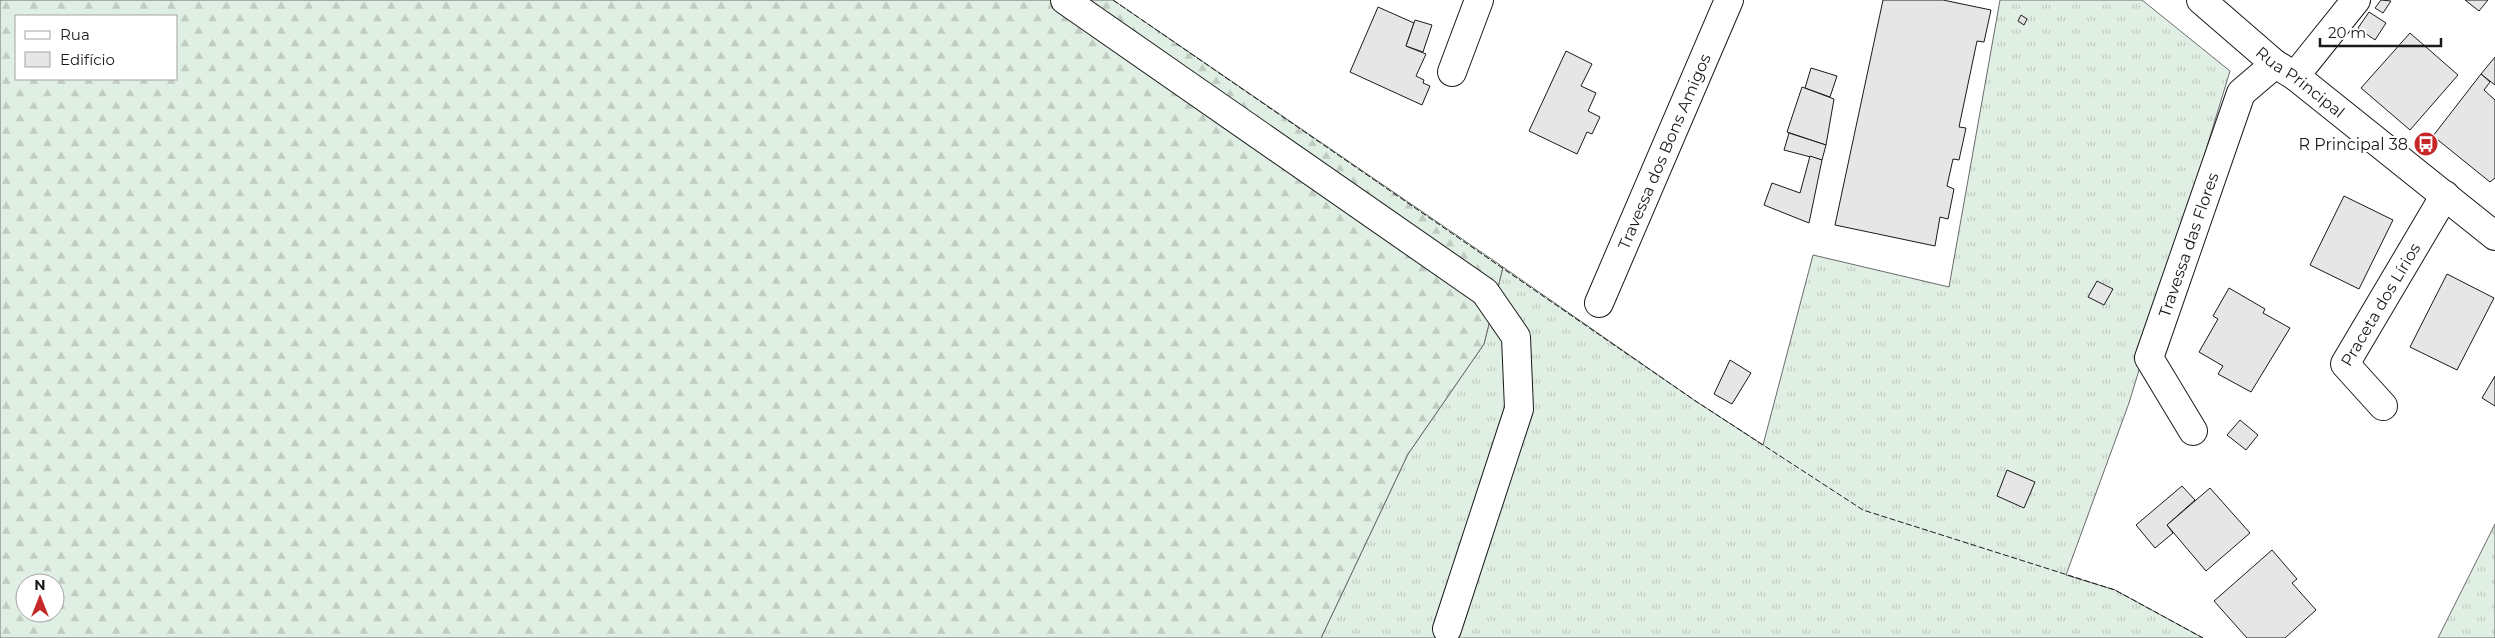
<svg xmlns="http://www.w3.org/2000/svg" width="2495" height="638" viewBox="0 0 2495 638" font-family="Montserrat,sans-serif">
<defs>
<pattern id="grass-tufts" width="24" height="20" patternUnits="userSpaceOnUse" patternTransform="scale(1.25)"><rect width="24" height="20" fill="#e0efe3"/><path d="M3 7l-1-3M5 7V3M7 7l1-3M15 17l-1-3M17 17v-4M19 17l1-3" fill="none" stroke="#c0ccc2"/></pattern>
<pattern id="forest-firs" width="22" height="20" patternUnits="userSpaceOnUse" patternTransform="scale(1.25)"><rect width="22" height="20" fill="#e0efe3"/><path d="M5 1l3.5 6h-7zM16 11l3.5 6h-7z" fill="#c0ccc2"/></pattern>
</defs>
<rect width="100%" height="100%" fill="#fff"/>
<g fill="url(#grass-tufts)" stroke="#6a6a6a">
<polygon points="2000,0 2142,0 2230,71 2129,403 2066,575 2115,590 2203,638 1321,638 1408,454 1484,344 1503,267 1694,400 1763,445 1813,255 1949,287"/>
<polygon points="2495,524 2495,638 2438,638"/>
</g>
<path fill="url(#forest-firs)" stroke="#6a6a6a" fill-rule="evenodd" d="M0,0H1113L1503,267L1484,344L1408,454L1321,638H0ZM16,16H176V79H16ZM25,583H55V613H25Z"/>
<g fill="#e6e6e6" stroke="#1a1a1a">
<polygon points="1883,0 1943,0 1991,10 1984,42 1977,41 1959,127 1966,128 1959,160 1953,159 1947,186 1954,189 1948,219 1940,217 1935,246 1835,225"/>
<polygon points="2381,0 2391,1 2383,13 2375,8"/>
<polygon points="2465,0 2488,0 2479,11"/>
<polygon points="1378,7 1414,23 1406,46 1426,54 1416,76 1424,80 1423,83 1430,86 1422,105 1350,72"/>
<polygon points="2369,12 2386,23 2375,40 2358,28"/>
<polygon points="2021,15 2027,19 2024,25 2018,21"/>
<polygon points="1415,20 1432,25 1423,52 1406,46"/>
<polygon points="2410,33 2458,75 2410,130 2361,88"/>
<polygon points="1566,51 1592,64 1581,86 1596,93 1588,111 1600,117 1592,134 1587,132 1577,154 1529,131"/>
<polygon points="2495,57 2495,85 2481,74"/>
<polygon points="1811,68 1837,76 1830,97 1805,88"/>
<polygon points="2481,74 2490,82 2484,90 2495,100 2495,178 2490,182 2433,136"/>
<polygon points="1802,87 1834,99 1826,145 1787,132"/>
<polygon points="1789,133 1826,145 1822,160 1784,150"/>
<polygon points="1810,156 1822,160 1809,223 1764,205 1772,183 1800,193"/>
<polygon points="2344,196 2393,220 2359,289 2310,265"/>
<polygon points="2447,274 2494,298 2457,370 2410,347"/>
<polygon points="2097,281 2113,289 2104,305 2088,297"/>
<polygon points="2229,288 2265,309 2263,313 2290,328 2251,392 2218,374 2223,366 2199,352 2218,319 2213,316"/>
<polygon points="1730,360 1751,373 1732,404 1714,394"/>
<polygon points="2495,376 2495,406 2482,398"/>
<polygon points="2240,420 2258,435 2246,450 2227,435"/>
<polygon points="2007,470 2035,482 2024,508 1997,496"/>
<polygon points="2182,486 2195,500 2167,525 2173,533 2155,548 2136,525"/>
<polygon points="2210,488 2250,533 2206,571 2167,525"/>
<polygon points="2272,550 2297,579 2292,583 2316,610 2285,638 2247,638 2214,601"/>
</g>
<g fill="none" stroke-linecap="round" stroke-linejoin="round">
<defs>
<g id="minor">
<polyline points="1065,0 1485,292 1516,337 1519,409 1447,629"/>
<path id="s1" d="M2201,0L2275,64L2295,76L2495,236"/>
<polyline points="1452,72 1479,0"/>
<polyline points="2295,76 2356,0"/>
<path id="s2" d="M1599,303L1729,0"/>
<path id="s3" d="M2383,406L2345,364L2445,195"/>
<path id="s4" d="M2193,431L2149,358L2241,93L2275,64"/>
</g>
</defs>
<use href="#minor" stroke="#1a1a1a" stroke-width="30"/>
<use href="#minor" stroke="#fff" stroke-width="28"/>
<polyline stroke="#1a1a1a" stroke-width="1" stroke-dasharray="6 2.5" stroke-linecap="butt" points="1113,0 1694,400 1863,510 2115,590 2203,638"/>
</g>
<defs>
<symbol id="bus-disc" viewBox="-11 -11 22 22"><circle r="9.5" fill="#c62828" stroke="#fff"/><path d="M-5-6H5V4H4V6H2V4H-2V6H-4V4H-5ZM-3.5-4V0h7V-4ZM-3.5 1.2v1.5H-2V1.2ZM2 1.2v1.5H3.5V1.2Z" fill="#fff"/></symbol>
</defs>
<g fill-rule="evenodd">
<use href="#bus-disc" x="2412" y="130" width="28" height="28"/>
</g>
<g text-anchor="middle" stroke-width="4" stroke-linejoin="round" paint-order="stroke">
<g font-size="16" fill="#1a1a1a" stroke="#fff">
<text dy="6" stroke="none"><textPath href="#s1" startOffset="129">Rua Principal</textPath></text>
<text dy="6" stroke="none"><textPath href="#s2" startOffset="165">Travessa dos Bons Amigos</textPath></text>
<text dy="6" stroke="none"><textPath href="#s4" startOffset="205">Travessa das Flores</textPath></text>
<text dy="6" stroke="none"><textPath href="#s3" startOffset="126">Praceta dos Lírios</textPath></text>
</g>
<g font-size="16" fill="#1a1a1a" stroke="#fff" text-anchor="end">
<text x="2408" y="150">R Principal 38</text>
</g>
</g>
<rect x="15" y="15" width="162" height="65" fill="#ffffff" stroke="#a3a3a3"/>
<rect x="25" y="31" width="25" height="8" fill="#ffffff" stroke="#a3a3a3"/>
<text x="60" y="40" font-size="15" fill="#1a1a1a">Rua</text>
<rect x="25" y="52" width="25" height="15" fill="#e6e6e6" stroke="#a3a3a3"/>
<text x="60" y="65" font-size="15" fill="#1a1a1a">Edifício</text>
<g transform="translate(40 598)"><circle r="24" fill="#ffffff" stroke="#a3a3a3"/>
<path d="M0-4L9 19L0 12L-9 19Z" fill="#c62828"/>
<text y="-8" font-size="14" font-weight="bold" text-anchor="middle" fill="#1a1a1a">N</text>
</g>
<path d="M2320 38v8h121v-8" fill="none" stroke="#1a1a1a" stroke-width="2.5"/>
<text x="2328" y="38" font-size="15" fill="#1a1a1a" stroke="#ffffff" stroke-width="4" paint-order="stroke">20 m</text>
</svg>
